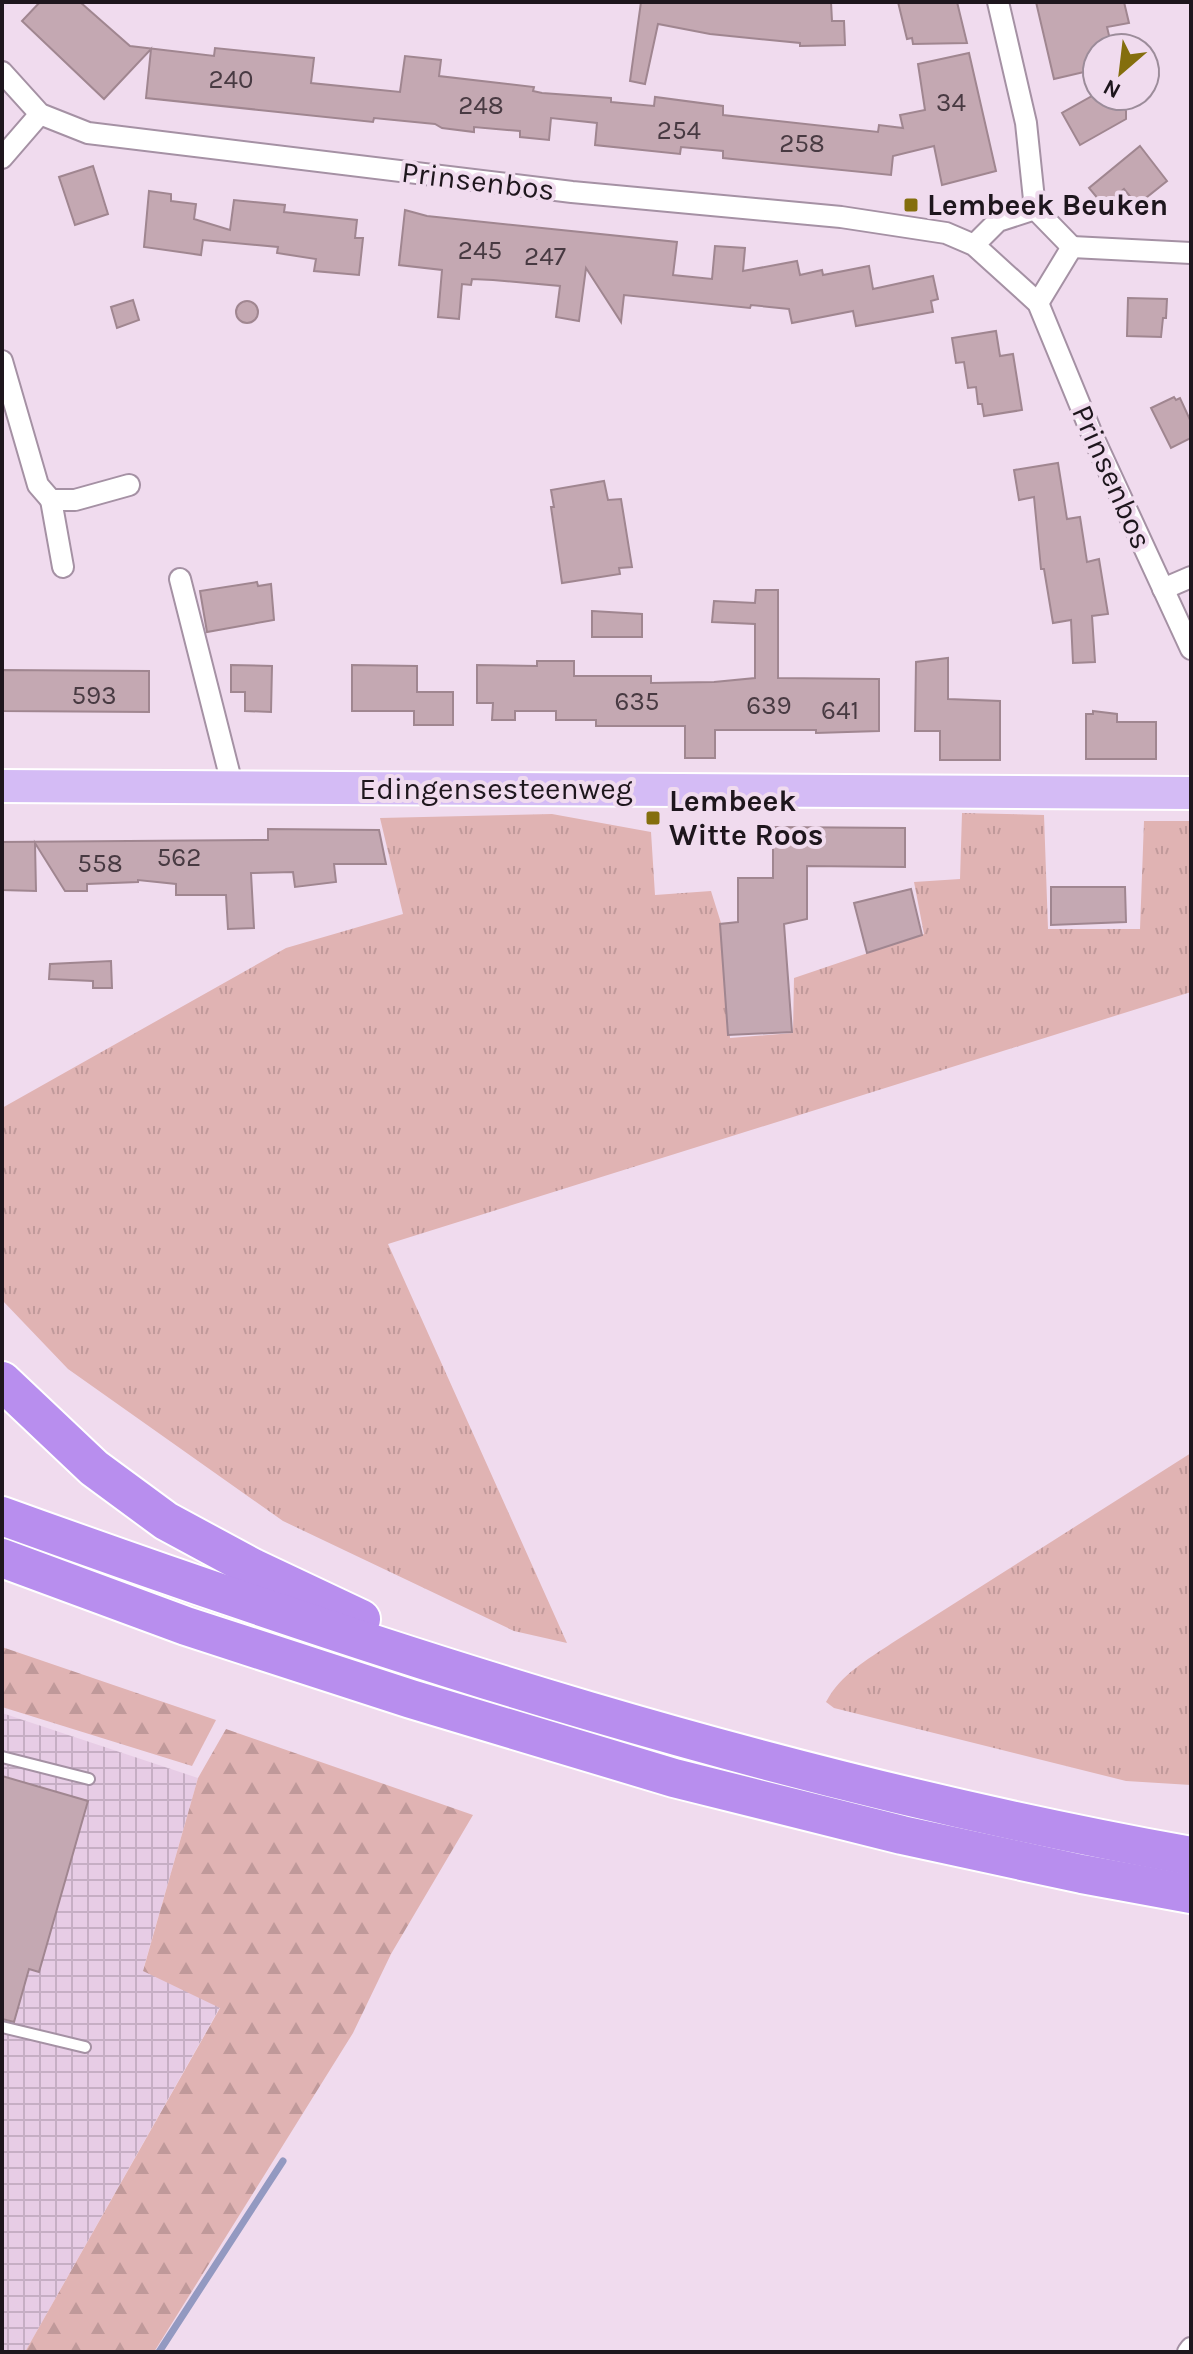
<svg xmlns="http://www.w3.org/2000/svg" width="1193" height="2354" viewBox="0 0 1193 2354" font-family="Karla,sans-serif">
<defs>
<pattern id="industrial-grid" width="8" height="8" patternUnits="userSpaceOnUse" patternTransform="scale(2)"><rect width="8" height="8" fill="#e7cce5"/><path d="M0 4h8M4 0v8" fill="none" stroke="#c6aec4"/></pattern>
<pattern id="grass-tufts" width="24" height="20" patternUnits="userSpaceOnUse" patternTransform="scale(2)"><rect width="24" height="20" fill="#e0b3b3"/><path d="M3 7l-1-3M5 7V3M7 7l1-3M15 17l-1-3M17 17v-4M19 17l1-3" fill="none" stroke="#c0999a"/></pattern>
<pattern id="forest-firs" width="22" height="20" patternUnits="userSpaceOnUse" patternTransform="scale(2)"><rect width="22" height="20" fill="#e0b3b3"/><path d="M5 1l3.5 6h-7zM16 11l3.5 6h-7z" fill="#c0999a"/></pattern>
</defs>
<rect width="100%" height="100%" fill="#f0dbee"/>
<polygon fill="url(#industrial-grid)" points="2,1713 198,1778 143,1970 220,2007 25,2352 2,2352"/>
<g fill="url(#grass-tufts)">
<polygon points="962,813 1044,815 1048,929 1140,929 1144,821 1191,821 1191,992 388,1244 567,1643 514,1631 283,1521 68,1369 2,1300 2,1108 286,948 403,914 380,818 552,814 651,832 655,895 711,891 721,923 730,1038 793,1033 794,978 924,934 914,882 960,879"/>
<path d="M1191,1453V1785L1126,1781L834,1708L826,1702C841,1674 867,1660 892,1643Z"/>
</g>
<g fill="url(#forest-firs)">
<polygon points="2,1647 216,1720 192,1766 2,1707"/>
<polygon points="226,1729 473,1815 391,1954 353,2033 154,2352 25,2352 220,2008 143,1971 198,1778"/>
</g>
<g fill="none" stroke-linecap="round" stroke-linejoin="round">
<polyline stroke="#9399c1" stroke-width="7" points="159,2352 283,2161"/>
</g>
<g fill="#c4a8b2" stroke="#a08690" stroke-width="2">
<polygon points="40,2 80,2 130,46 214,56 215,48 314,58 311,83 400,92 405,56 441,60 439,76 534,87 533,91 542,93 611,98 611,102 654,106 655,97 723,106 723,115 878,132 879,125 903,128 900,115 925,110 918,64 969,53 996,171 942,185 934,146 893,156 891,175 723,158 723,151 681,147 680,154 595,145 597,123 551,118 549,140 520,137 520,131 474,127 474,132 442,128 435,124 374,118 373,122 146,98 151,49 104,99 22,21"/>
<polygon points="641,2 831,2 832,21 844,21 845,45 800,46 800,43 710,34 658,24 645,84 630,81"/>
<polygon points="898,2 957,2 967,43 913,44 912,38 907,39"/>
<polygon points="1036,2 1124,2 1129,23 1107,27 1112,48 1097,48 1097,69 1054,79"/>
<polygon points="1092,96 1117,96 1126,111 1126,119 1080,145 1062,113"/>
<polygon points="1140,146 1167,181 1137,205 1124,189 1104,206 1089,188"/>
<polygon points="93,166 108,214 75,225 59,177"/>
<polygon points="149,191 171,194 171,201 196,204 194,219 230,230 234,200 285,205 284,212 357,220 355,238 363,238 359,275 314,271 316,259 277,253 278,247 203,240 201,255 144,247"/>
<polygon points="405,210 427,216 677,242 673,275 712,279 715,246 745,248 743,271 797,261 800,275 822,270 823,275 869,266 873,289 933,276 938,299 931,301 933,312 856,326 853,311 792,323 789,309 751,305 750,308 624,295 621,322 586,268 579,321 556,317 560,286 493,280 472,279 471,285 462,284 459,319 438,317 442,270 399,265"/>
<polygon points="1128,298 1167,299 1166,318 1163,318 1161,337 1127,336"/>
<polygon points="133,300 139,320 117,328 111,307"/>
<circle cx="247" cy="312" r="11"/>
<polygon points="996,331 1000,356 1013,354 1022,410 984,416 982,404 978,404 976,387 968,388 964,362 956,363 952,338"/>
<polygon points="1174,397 1176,400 1180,398 1191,422 1191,438 1171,448 1151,408"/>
<polygon points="1058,463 1067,519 1080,517 1087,562 1099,559 1108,614 1092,616 1095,662 1073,663 1071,620 1053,623 1044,569 1041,569 1034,497 1019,500 1014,470"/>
<polygon points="604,481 608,500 621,499 632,567 619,568 620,574 562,583 551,507 554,507 551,490"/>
<polygon points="257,582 258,586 271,584 274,620 207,632 200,591"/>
<polygon points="756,590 778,590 778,678 879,679 879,731 816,733 816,730 715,730 715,758 685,758 685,726 596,726 596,720 556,720 556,711 515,711 515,720 492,720 493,703 477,703 477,665 537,666 537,661 574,661 574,676 651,676 651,683 714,682 755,678 755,624 712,622 714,601 755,603"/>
<polygon points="592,611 642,614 642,637 592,637"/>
<polygon points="948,658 948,699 1000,701 1000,760 940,760 940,731 915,731 916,662"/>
<polygon points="231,665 272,666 271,712 245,711 245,692 231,692"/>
<polygon points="352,665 417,666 417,692 453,692 453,725 414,725 414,711 352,711"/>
<polygon points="2,670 149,671 149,712 2,711"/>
<polygon points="1093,711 1117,714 1117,722 1156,722 1156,759 1086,759 1086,714 1093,714"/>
<polygon points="773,827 905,828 905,867 807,866 807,919 784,924 792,1032 728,1035 720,924 738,922 738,878 773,878"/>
<polygon points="268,829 379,830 386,864 334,864 336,882 295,887 293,872 251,873 254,928 228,929 226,895 176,895 176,884 138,880 138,882 87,884 87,891 65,891 35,843 36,891 2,890 2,842 268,840"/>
<polygon points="1051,887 1125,887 1126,922 1051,925"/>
<polygon points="911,889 922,935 867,953 854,903"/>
<polygon points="111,961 112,988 93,988 93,981 49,979 50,964"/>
<polygon points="2,1776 88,1801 39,1972 29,1969 14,2022 2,2019"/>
</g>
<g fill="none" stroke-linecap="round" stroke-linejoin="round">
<defs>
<g id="lane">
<polyline points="2,1757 89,1779"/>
<polyline points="2,2027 85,2047"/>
</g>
<g id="street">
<polyline points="998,2 1026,123 1035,209"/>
<polyline points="2,72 40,114 88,133 572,192 841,217 946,233 974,245 1038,303 1094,439 1191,649"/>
<polyline points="2,158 40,114"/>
<polyline points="1035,209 1072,247"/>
<polyline points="974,245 998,221 1035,209"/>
<polyline points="1072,247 1191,253"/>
<polyline points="1038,303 1072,247"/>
<polyline points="2,361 38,485 51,500 75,500 129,485"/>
<polyline points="51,500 63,567"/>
<polyline points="180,579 233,788"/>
<polyline points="1163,589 1191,577"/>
<polyline points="1188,2352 1191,2348"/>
</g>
<polyline id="primary" points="2,786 1191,793"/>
<g id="highway">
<polyline points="2,1381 94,1468 166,1521 253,1568 361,1619"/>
<path d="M2,1516C389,1656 785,1783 1191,1856"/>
<polyline points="2,1558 186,1626 411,1699 674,1778 902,1835 1082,1874 1191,1894"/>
</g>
</defs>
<use href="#lane" stroke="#a591a4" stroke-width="14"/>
<use href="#street" stroke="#a591a4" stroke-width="24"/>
<use href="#primary" stroke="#fff" stroke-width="36"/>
<use href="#highway" stroke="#fff" stroke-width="42"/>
<use href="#lane" stroke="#fff" stroke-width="10"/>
<use href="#street" stroke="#fff" stroke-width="20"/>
<use href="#primary" stroke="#d4bbf5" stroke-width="32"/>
<use href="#highway" stroke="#b88eee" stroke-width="38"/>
</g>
<g fill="#846e0d" stroke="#f0dbee" stroke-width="3">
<rect x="903" y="197" width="16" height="16" rx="4"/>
<rect x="645" y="810" width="16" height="16" rx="4"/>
</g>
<g text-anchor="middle" stroke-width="8" stroke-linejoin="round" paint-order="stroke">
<g font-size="26" fill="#483a42">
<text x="231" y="88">240</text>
<text x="951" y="111">34</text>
<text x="481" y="114">248</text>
<text x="679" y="139">254</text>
<text x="802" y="152">258</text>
<text x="480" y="259">245</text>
<text x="545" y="265">247</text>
<text x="94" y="704">593</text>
<text x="637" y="710">635</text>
<text x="769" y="714">639</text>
<text x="840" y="719">641</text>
<text x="179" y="866">562</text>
<text x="100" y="872">558</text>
</g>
<g font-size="30" fill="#1e161d" stroke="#f0dbee">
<text transform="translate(478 181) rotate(7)" y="10">Prinsenbos</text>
<text transform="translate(1112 477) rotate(66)" y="10">Prinsenbos</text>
<text x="496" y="799">Edingensesteenweg</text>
</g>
<g font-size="30" font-weight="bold" fill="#1e161d" stroke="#f0dbee" text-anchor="start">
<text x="927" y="215">Lembeek Beuken</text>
<text x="669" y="811">Lembeek<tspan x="669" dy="34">Witte Roos</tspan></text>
</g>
</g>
<rect width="1193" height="2354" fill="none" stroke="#1e161d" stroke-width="8"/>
<g transform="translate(1121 72) rotate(208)"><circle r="38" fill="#f0dbee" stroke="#9c8c9a" stroke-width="2"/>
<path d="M0-6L14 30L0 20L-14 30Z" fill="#846e0d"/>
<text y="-12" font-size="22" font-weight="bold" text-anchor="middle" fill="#1e161d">N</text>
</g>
</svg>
